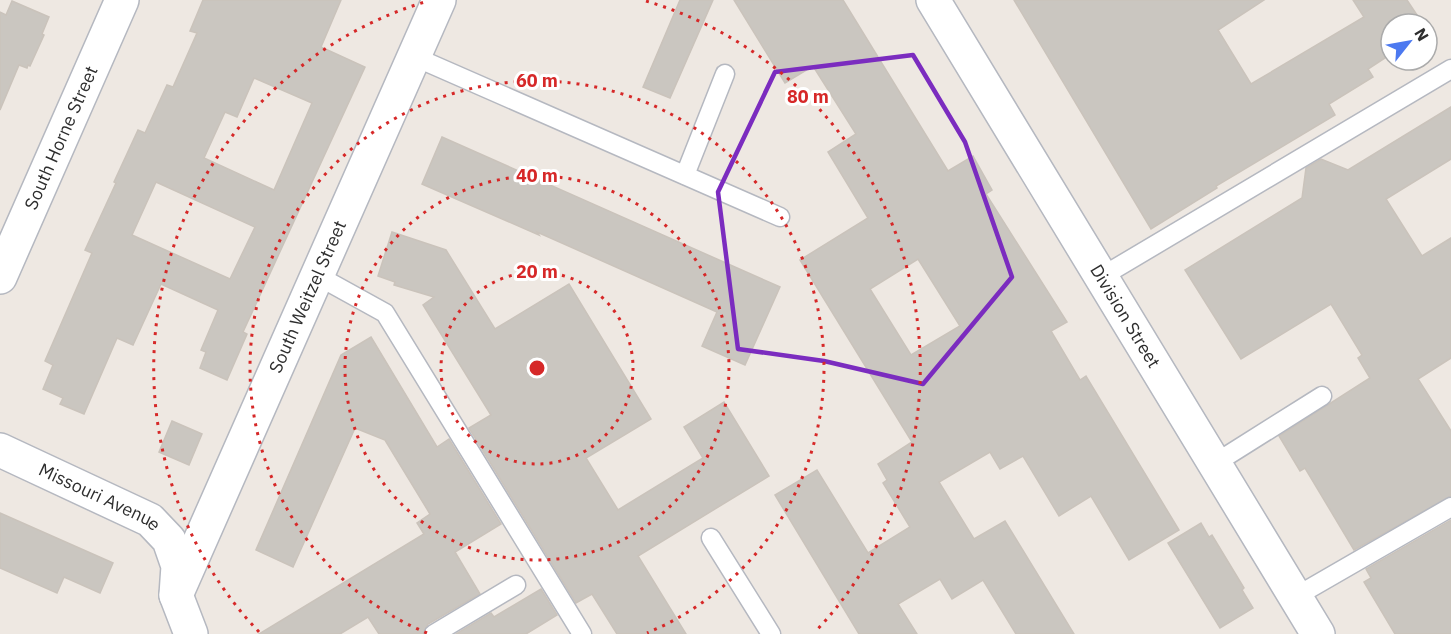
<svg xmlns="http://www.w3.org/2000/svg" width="1451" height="634" viewBox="0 0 1451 634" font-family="'IBM Plex Sans',sans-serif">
<rect width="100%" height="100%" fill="#eee8e2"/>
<g fill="#cac6c0" stroke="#cac3bb" stroke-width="1.5" fill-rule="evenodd">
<path d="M203,0H341L321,47L365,67L243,332L247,334L227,380L200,368L206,352L201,350L218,310L161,284L133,345L117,338L84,414L60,404L63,398L43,389L53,365L45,361L92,253L85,250L116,183L114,182L138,130L145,133L167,85L173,87L197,33L190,31ZM254,78L312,103L274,190L204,158L225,112L237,117ZM156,182L255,227L230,279L132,235Z"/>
<polygon points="680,0 713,0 670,98 643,87"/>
<path d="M734,0H843L948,171L973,156L992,190L986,194L1067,322L1051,331L1080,380L1086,376L1179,530L1129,560L1091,496L1059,516L1023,456L1000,469L990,452L939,482L974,539L1005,521L1074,634H1016L983,580L952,599L940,579L898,604L917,634H859L775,495L817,470L868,553L910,527L883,483L887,480L878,464L912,442L800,260L868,218L828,152L856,134L813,66L785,83ZM918,259L960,326L911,355L870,289Z"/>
<polygon points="1014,0 1264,0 1218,30 1251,84 1364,17 1353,0 1407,0 1423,24 1391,24 1391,54 1368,69 1373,77 1329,104 1335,115 1216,186 1217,188 1151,229"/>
<polygon points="12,1 49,17 42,34 44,35 30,66 28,65 27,68 19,65 0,110 0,12 6,15"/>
<polygon points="1451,107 1451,159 1386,199 1422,256 1451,238 1451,358 1418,379 1451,431 1451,496 1354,550 1305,468 1300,471 1279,436 1370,378 1358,358 1362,355 1331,304 1241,359 1185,270 1302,198 1306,168 1321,159 1348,170"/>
<polygon points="442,137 780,287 745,365 702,346 717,312 537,232 539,235 422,184"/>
<polygon points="392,232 446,250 495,329 569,284 651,419 586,458 618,510 703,458 684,427 724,402 769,476 638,556 686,634 617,634 592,594 576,603 469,428 491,415 423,305 434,297 394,285 395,282 378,276"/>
<polygon points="371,337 437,447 449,439 501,524 455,552 480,594 428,624 423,634 379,634 368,617 340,634 259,634 424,534 417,523 430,514 385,440 355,428 293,567 256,550 341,355"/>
<polygon points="172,421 202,434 189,465 159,452"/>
<polygon points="0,513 113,563 100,593 64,577 57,593 0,568"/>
<polygon points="1451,520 1451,634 1395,634 1364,582 1371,578 1366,569"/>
<polygon points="1201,523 1209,537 1212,535 1244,588 1242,590 1253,608 1220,628 1168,543"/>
<polygon points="541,589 557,615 526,634 456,634 491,613 494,617"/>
</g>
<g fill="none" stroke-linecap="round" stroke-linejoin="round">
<defs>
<g id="lane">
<polyline points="415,57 780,217"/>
<polyline points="685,175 725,74"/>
<polyline points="318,276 385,313 582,634"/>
<polyline points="1101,277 1451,69"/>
<polyline points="1214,464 1322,396"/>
<polyline points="711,538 771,634"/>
<polyline points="1295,597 1451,507"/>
<polyline points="434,634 516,585"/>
</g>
<g id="street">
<path id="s1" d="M0,450L150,520L169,540L178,566L176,595L191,634"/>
<path id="s2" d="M176,595L439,0"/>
</g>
<g id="secondary">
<path id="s3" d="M933,0L1318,634"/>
<path id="s4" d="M0,277L122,0"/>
</g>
</defs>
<use href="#lane" stroke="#b5b8c0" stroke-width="21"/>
<use href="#street" stroke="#b5b8c0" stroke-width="36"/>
<use href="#secondary" stroke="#b5b8c0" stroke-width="36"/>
<use href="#lane" stroke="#fff" stroke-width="18"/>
<use href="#street" stroke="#fff" stroke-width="33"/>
<use href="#secondary" stroke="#fff" stroke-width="33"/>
</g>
<path fill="none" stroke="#7b2cbf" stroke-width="4.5" stroke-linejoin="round" d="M913,55L965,142L1012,277L923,384L824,361L738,349L718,192L775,72Z"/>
<g fill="none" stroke="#d62828" stroke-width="3" stroke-dasharray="3 6">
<circle cx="537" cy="368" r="96"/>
<circle cx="537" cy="368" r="192"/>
<path d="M427 633A287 287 0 1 1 647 633"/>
<path d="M259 632A383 383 0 0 1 428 1M646 1A383 383 0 0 1 815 632"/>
</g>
<g text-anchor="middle" stroke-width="6" stroke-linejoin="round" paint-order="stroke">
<g font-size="18" fill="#2e2e2e" stroke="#fff">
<text dy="6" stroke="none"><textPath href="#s4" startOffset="152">South Horne Street</textPath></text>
<text dy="6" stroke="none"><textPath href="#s2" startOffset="326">South Weitzel Street</textPath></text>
<text dy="6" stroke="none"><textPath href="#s3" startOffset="370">Division Street</textPath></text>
<text dy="6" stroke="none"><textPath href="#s1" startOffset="110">Missouri Avenue</textPath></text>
</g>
</g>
<circle cx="537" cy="368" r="9" fill="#d62828" stroke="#fff" stroke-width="3"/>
<g font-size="18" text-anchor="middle" font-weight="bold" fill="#d62828" stroke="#fff" stroke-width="6" stroke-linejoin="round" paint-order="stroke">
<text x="537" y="87">60 m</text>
<text x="808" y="103">80 m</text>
<text x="537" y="182">40 m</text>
<text x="537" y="278">20 m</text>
</g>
<g transform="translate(1409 42) rotate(59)"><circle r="28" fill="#ffffff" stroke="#ababab" stroke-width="1.5"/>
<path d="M0-4.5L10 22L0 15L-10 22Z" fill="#4c79f0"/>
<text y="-9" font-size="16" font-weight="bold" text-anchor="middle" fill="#2e2e2e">N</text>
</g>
</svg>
